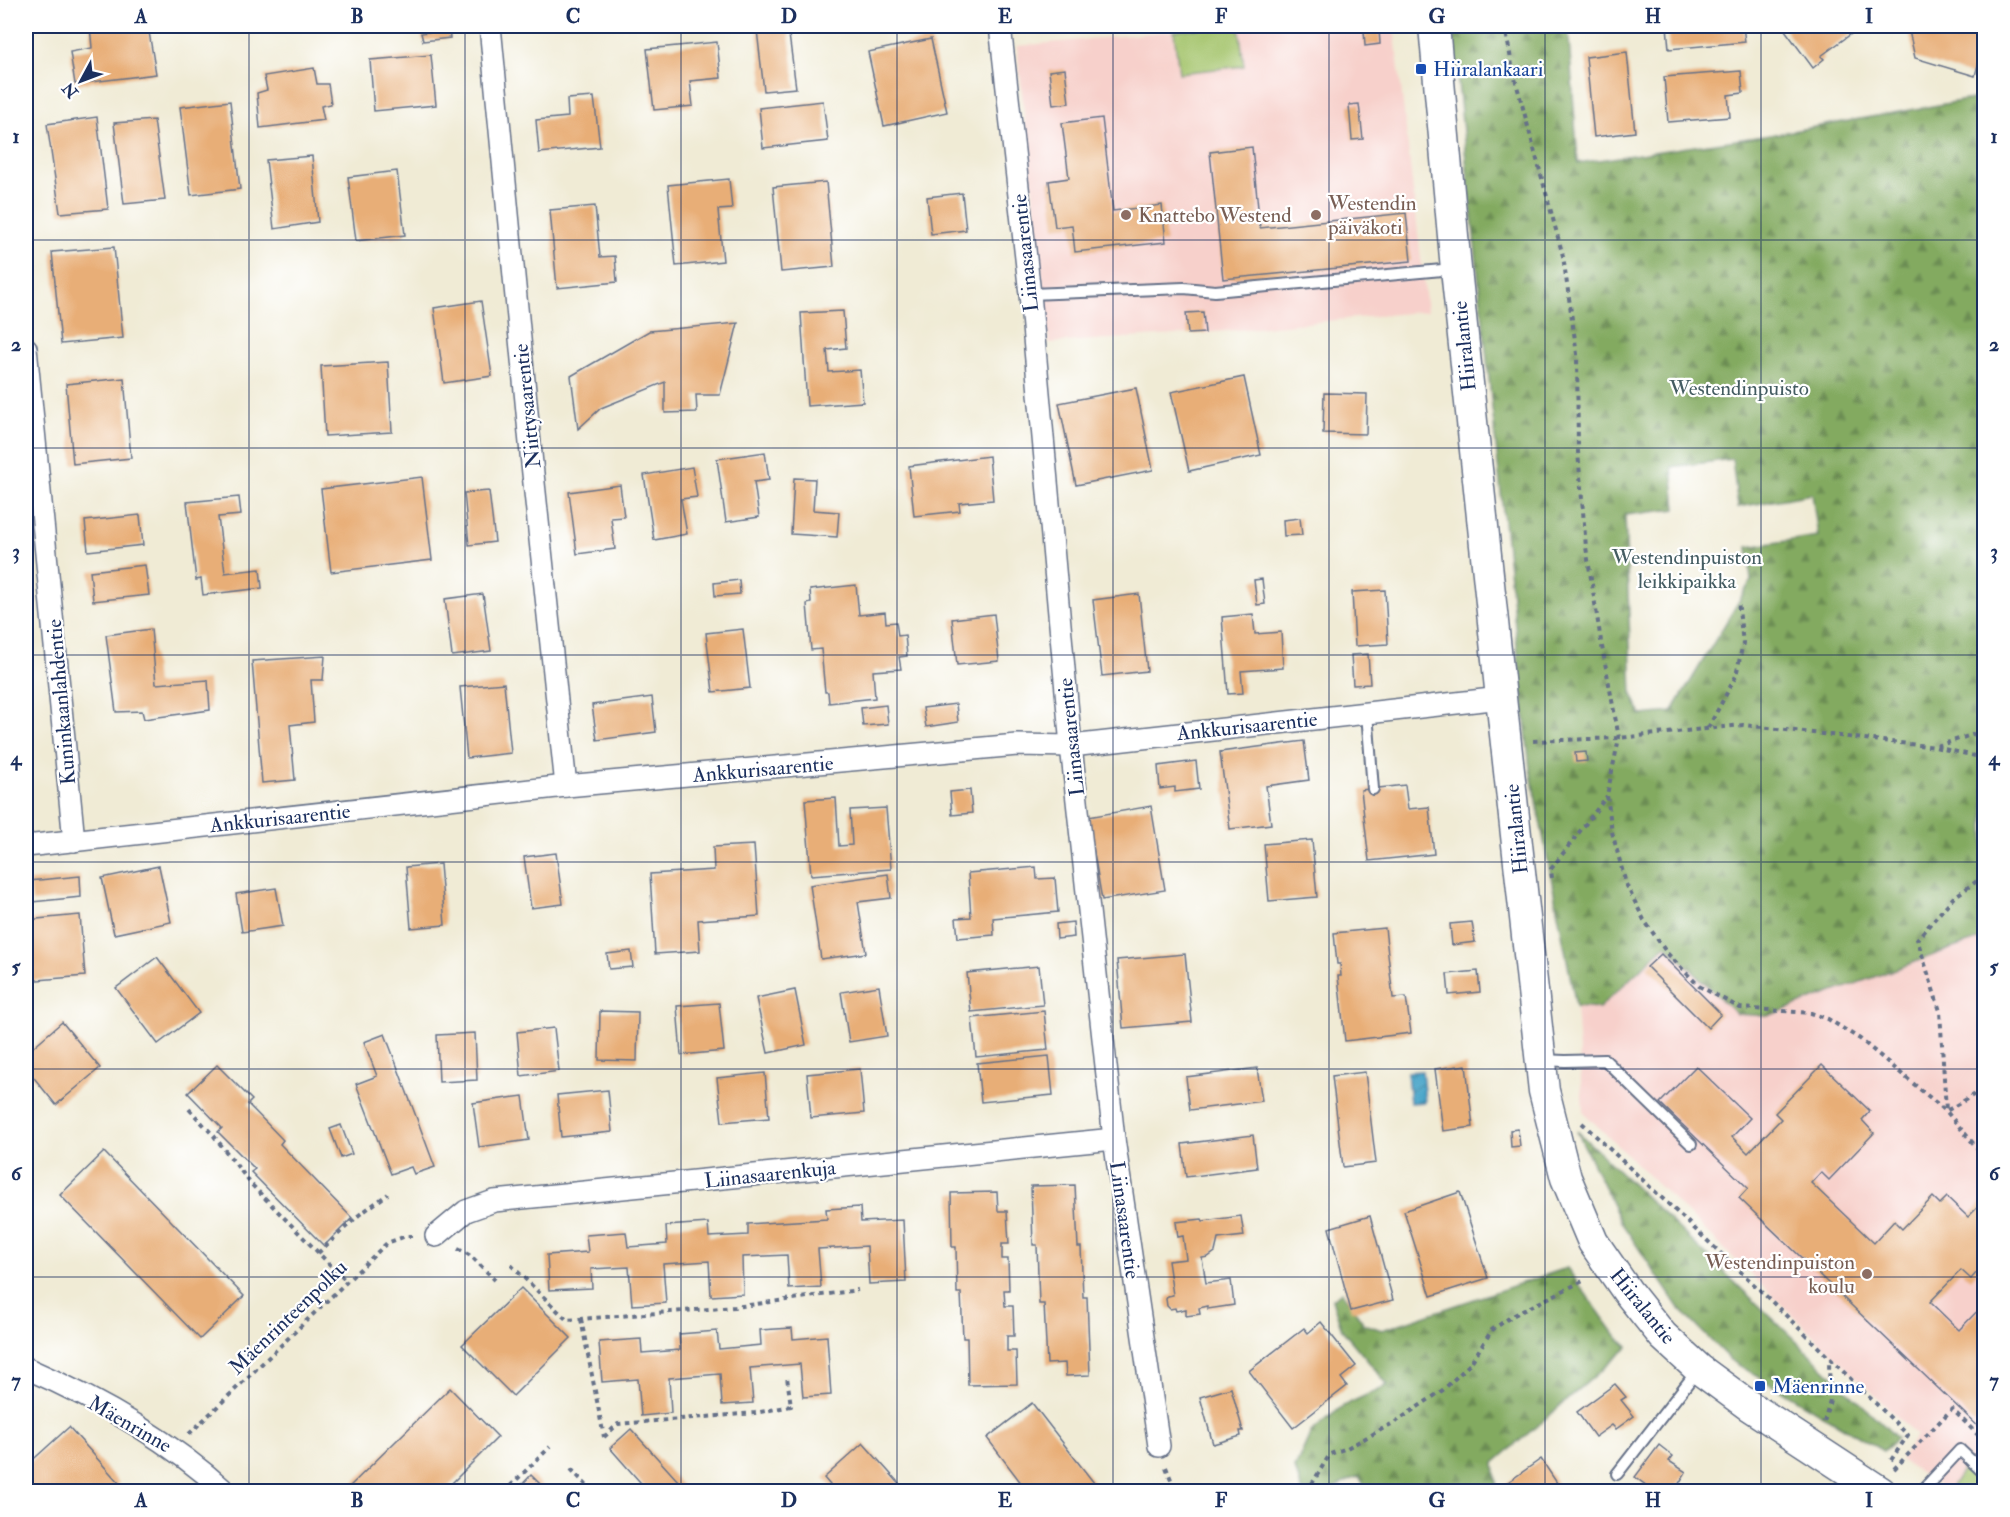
<svg xmlns="http://www.w3.org/2000/svg" width="2010" height="1517" viewBox="0 0 2010 1517" font-family="'IM FELL Double Pica',serif">
<defs>
<pattern id="grass-tufts" width="24" height="20" patternUnits="userSpaceOnUse" patternTransform="scale(1.5)"><rect width="24" height="20" fill="#a4c46c"/><path d="M3 7l-1-3M5 7V3M7 7l1-3M15 17l-1-3M17 17v-4M19 17l1-3" fill="none" stroke="#85a05c"/></pattern>
<pattern id="forest-firs" width="22" height="20" patternUnits="userSpaceOnUse" patternTransform="scale(1.5)"><rect width="22" height="20" fill="#83aa60"/><path d="M5 1l3.5 6h-7zM16 11l3.5 6h-7z" fill="#6a8b52"/></pattern>
<pattern id="water-waves" width="16" height="10" patternUnits="userSpaceOnUse" patternTransform="scale(1.5)"><rect width="16" height="10" fill="#4ca6c9"/><path d="M0 5q4-4 8 0t8 0" fill="none" stroke="#3e88a6"/></pattern>
</defs>
<rect width="100%" height="100%" fill="#fff"/>
<filter id="ink" filterUnits="userSpaceOnUse"><feTurbulence type="fractalNoise" baseFrequency=".0167" numOctaves="2"/><feDisplacementMap in="SourceGraphic" scale="12" xChannelSelector="R" yChannelSelector="G"/><feConvolveMatrix kernelMatrix="1 2 1 2 8 2 1 2 1" color-interpolation-filters="sRGB"/></filter>
<filter id="wash" filterUnits="userSpaceOnUse"><feTurbulence type="fractalNoise" baseFrequency=".008" numOctaves="4" result="noise"/><feDisplacementMap in="SourceGraphic" scale="24" xChannelSelector="R" yChannelSelector="G"/><feGaussianBlur stdDeviation="1.35" result="paint"/><feColorMatrix in="noise" values="0 0 0 0 0 0 0 0 0 0 0 0 0 0 0 0 0 1.4 0 .05"/><feComposite in="paint" operator="in"/></filter>
<g filter="url(#wash)">
<rect width="100%" height="100%" fill="#f0ebd5"/>
<g fill="#f7d0cb">
<polygon points="1239,26 1394,26 1427,311 1205,333 1049,343 1017,46 1174,31 1179,73 1243,66"/>
<polygon points="1984,938 1984,1484 1962,1470 1949,1491 1900,1460 1916,1435 1583,1112 1576,1006 1599,1008 1666,945 1736,1014"/>
</g>
<polygon fill="url(#grass-tufts)" stroke="#607a65" stroke-width="1.5" points="1962,1470 1984,1484 1984,1491 1949,1491"/>
<g fill="url(#forest-firs)" stroke="#4f6c5f" stroke-width="1.5" fill-rule="evenodd">
<path d="M1452,26H1568L1578,163L1764,136L1984,97V938L1950,949L1768,1016L1736,1014L1666,945L1599,1008L1576,1006L1530,769ZM1732,459L1738,507L1812,494L1818,536L1748,547L1751,581L1672,712L1641,715L1632,694L1625,515L1676,509L1672,467Z"/>
<polygon points="1577,1131 1897,1438 1883,1451 1730,1360 1678,1307 1621,1222"/>
<polygon points="1567,1268 1617,1337 1628,1347 1494,1463 1497,1491 1367,1491 1359,1476 1327,1491 1302,1491 1295,1468 1311,1432 1343,1406 1388,1385 1342,1330 1332,1299 1342,1292 1364,1324 1382,1330"/>
</g>
<polygon fill="#a4c46c" stroke="#607a65" stroke-width="1.5" points="1226,26 1239,26 1244,66 1179,73 1174,31"/>
<polygon fill="url(#water-waves)" stroke="#346a94" stroke-width="1.5" points="1422,1071 1425,1102 1410,1103 1407,1072"/>
<g id="blocks">
<g fill="#e8ae77">
<polygon points="90,26 148,26 156,74 75,84 70,52 92,48"/>
<polygon points="1667,26 1743,26 1745,42 1669,49"/>
<polygon points="1782,26 1862,26 1821,56 1824,59 1813,68"/>
<polygon points="1908,26 1963,26 1984,33 1984,43 1975,76 1915,58"/>
<polygon points="788,27 796,88 764,91 757,30"/>
<polygon points="449,29 450,38 423,41 421,33"/>
<polygon points="1379,29 1380,44 1365,46 1364,30"/>
<polygon points="931,39 947,112 884,126 868,52"/>
<polygon points="717,42 721,78 690,81 693,106 654,110 647,49"/>
<polygon points="1627,52 1635,132 1594,137 1586,57"/>
<polygon points="431,55 436,105 374,111 370,60"/>
<polygon points="314,68 317,84 328,84 331,104 321,106 324,120 260,128 257,93 267,90 264,76"/>
<polygon points="1065,69 1069,103 1053,105 1049,71"/>
<polygon points="1741,71 1743,93 1728,95 1730,117 1668,122 1664,77"/>
<polygon points="594,97 600,147 539,153 536,120 568,117 567,99"/>
<polygon points="230,101 240,189 191,195 180,107"/>
<polygon points="823,101 828,141 763,148 759,108"/>
<polygon points="1359,104 1363,139 1352,140 1349,105"/>
<polygon points="97,117 108,209 60,213 47,124"/>
<polygon points="1102,118 1113,211 1162,205 1166,242 1075,252 1072,225 1055,227 1049,181 1069,178 1062,123"/>
<polygon points="154,120 165,200 124,204 114,123"/>
<polygon points="1252,147 1260,228 1406,213 1411,261 1223,279 1210,152"/>
<polygon points="312,156 318,222 274,229 266,160"/>
<polygon points="397,171 405,235 356,241 348,177"/>
<polygon points="729,179 732,209 718,210 723,261 676,266 668,185"/>
<polygon points="826,182 834,267 781,272 773,187"/>
<polygon points="962,193 966,230 931,234 927,197"/>
<polygon points="595,206 600,257 615,256 617,282 557,288 550,210"/>
<polygon points="114,247 123,338 61,344 52,252"/>
<polygon points="481,301 492,376 444,383 434,308"/>
<polygon points="843,311 846,348 827,350 829,372 860,370 863,402 807,406 801,313"/>
<polygon points="1203,312 1205,333 1188,334 1186,313"/>
<polygon points="738,323 720,395 696,395 697,412 665,413 665,382 601,408 578,429 571,376 649,331"/>
<polygon points="388,362 392,432 325,436 321,366"/>
<polygon points="1244,377 1261,455 1189,471 1171,392"/>
<polygon points="124,378 131,458 73,464 66,384"/>
<polygon points="1136,388 1153,470 1076,485 1059,403"/>
<polygon points="1324,393 1367,394 1366,434 1323,433"/>
<polygon points="765,452 769,480 754,482 759,517 726,522 717,459"/>
<polygon points="989,456 993,500 959,503 960,511 914,516 909,466"/>
<polygon points="692,467 697,497 681,499 687,534 654,540 644,475"/>
<polygon points="422,477 432,560 331,572 321,489"/>
<polygon points="794,478 815,479 813,510 839,512 837,537 791,534"/>
<polygon points="620,485 624,517 611,518 615,549 577,554 569,492"/>
<polygon points="489,491 495,542 469,545 464,493"/>
<polygon points="239,497 241,515 218,517 225,573 260,569 262,588 203,595 201,579 196,580 187,502"/>
<polygon points="140,515 143,545 88,551 85,521"/>
<polygon points="1300,518 1302,535 1284,536 1283,520"/>
<polygon points="145,565 149,595 93,601 90,571"/>
<polygon points="1262,579 1265,604 1257,605 1254,580"/>
<polygon points="739,580 740,594 715,596 714,583"/>
<polygon points="856,585 859,615 885,612 886,623 896,622 898,636 905,635 907,656 899,657 901,669 873,671 875,698 829,703 828,692 825,692 821,649 811,650 807,604 811,603 810,590"/>
<polygon points="1385,590 1388,644 1355,646 1352,592"/>
<polygon points="483,594 491,651 452,656 445,599"/>
<polygon points="1139,594 1147,671 1102,676 1093,600"/>
<polygon points="994,614 999,661 957,665 952,619"/>
<polygon points="1253,614 1255,634 1281,632 1283,668 1241,671 1243,693 1228,694 1222,617"/>
<polygon points="151,629 156,684 208,680 210,710 144,719 142,711 116,712 106,635"/>
<polygon points="743,629 750,688 713,692 706,633"/>
<polygon points="1368,654 1370,684 1353,685 1351,655"/>
<polygon points="325,656 323,680 311,680 314,722 290,725 295,780 262,783 252,661"/>
<polygon points="504,683 511,753 467,758 460,687"/>
<polygon points="652,697 656,732 597,740 592,705"/>
<polygon points="956,704 958,722 926,727 923,708"/>
<polygon points="886,705 888,724 863,726 861,708"/>
<polygon points="1304,741 1309,780 1266,786 1271,824 1230,829 1220,752"/>
<polygon points="1586,752 1587,761 1576,762 1575,753"/>
<polygon points="1196,761 1199,789 1175,792 1175,787 1160,789 1158,766"/>
<polygon points="1405,785 1408,809 1429,807 1434,854 1369,861 1361,790"/>
<polygon points="970,790 972,813 952,815 950,792"/>
<polygon points="836,798 839,846 852,845 850,810 886,808 891,869 811,875 805,800"/>
<polygon points="1151,806 1165,890 1102,900 1088,817"/>
<polygon points="1312,840 1317,897 1269,901 1264,844"/>
<polygon points="754,845 759,916 698,920 700,951 655,954 650,874 714,870 713,847"/>
<polygon points="556,853 563,904 531,908 524,857"/>
<polygon points="440,864 445,925 411,928 406,867"/>
<polygon points="159,866 171,922 114,934 102,878"/>
<polygon points="1036,867 1037,879 1055,878 1058,912 993,918 994,935 958,938 956,918 971,917 968,873"/>
<polygon points="888,874 891,898 858,902 866,953 821,959 810,885"/>
<polygon points="80,876 81,897 32,902 29,881"/>
<polygon points="276,888 283,926 242,932 236,894"/>
<polygon points="80,915 85,976 26,981 26,920"/>
<polygon points="1073,922 1074,937 1057,939 1056,924"/>
<polygon points="1472,922 1475,942 1452,945 1450,924"/>
<polygon points="1385,928 1393,998 1406,997 1411,1033 1345,1041 1338,976 1341,976 1340,964 1337,964 1334,933"/>
<polygon points="631,951 633,967 609,969 607,954"/>
<polygon points="1185,954 1192,1022 1123,1028 1117,960"/>
<polygon points="1661,954 1721,1014 1708,1028 1647,967"/>
<polygon points="157,957 199,1013 158,1044 116,988"/>
<polygon points="1039,966 1043,1005 971,1012 967,973"/>
<polygon points="1478,971 1480,992 1449,995 1447,974"/>
<polygon points="879,986 887,1036 849,1042 841,992"/>
<polygon points="795,990 806,1045 768,1053 756,998"/>
<polygon points="719,1003 724,1051 681,1055 677,1006"/>
<polygon points="600,1011 638,1012 637,1061 599,1060"/>
<polygon points="1044,1011 1048,1050 976,1057 972,1018"/>
<polygon points="62,1022 100,1068 56,1105 26,1068 26,1053"/>
<polygon points="554,1028 559,1071 521,1076 517,1032"/>
<polygon points="475,1033 477,1080 439,1082 437,1035"/>
<polygon points="385,1034 435,1167 414,1174 411,1167 391,1174 356,1084 377,1076 364,1042"/>
<polygon points="1049,1056 1053,1095 981,1102 977,1063"/>
<polygon points="217,1065 252,1100 248,1104 283,1140 280,1144 352,1218 324,1246 251,1172 255,1169 218,1132 222,1128 188,1093"/>
<polygon points="1466,1065 1473,1127 1443,1131 1435,1069"/>
<polygon points="1822,1065 1870,1111 1862,1120 1874,1133 1829,1180 1821,1172 1811,1183 1874,1243 1894,1221 1902,1229 1933,1197 1940,1204 1947,1197 1968,1217 1982,1203 1984,1205 1984,1264 1971,1279 1961,1270 1930,1302 1959,1330 1984,1304 1984,1432 1739,1198 1748,1188 1660,1103 1696,1066 1750,1118 1732,1137 1748,1153 1781,1119 1775,1113"/>
<polygon points="1257,1068 1262,1101 1190,1110 1186,1077"/>
<polygon points="860,1069 864,1113 811,1118 807,1074"/>
<polygon points="1365,1072 1376,1163 1343,1167 1332,1076"/>
<polygon points="765,1073 769,1118 722,1122 717,1078"/>
<polygon points="608,1090 612,1132 561,1137 557,1095"/>
<polygon points="523,1096 529,1140 479,1147 473,1103"/>
<polygon points="341,1125 352,1154 341,1158 330,1129"/>
<polygon points="1518,1129 1520,1146 1511,1147 1510,1130"/>
<polygon points="1253,1135 1257,1168 1186,1177 1182,1144"/>
<polygon points="104,1152 244,1296 200,1339 60,1195"/>
<polygon points="1075,1185 1078,1247 1081,1247 1083,1297 1087,1297 1090,1375 1066,1376 1065,1363 1047,1364 1044,1304 1039,1304 1037,1245 1033,1245 1031,1186"/>
<polygon points="997,1192 998,1211 1007,1211 1009,1244 1002,1244 1002,1259 1008,1259 1009,1290 1004,1290 1005,1306 1013,1306 1014,1336 1007,1336 1007,1351 1016,1351 1017,1384 968,1385 967,1338 963,1338 961,1293 957,1293 956,1247 952,1247 951,1193"/>
<polygon points="1460,1192 1488,1278 1431,1296 1404,1211"/>
<polygon points="860,1207 861,1222 903,1220 906,1282 869,1284 867,1246 818,1249 821,1287 789,1289 787,1255 742,1257 743,1294 711,1296 709,1261 663,1264 666,1303 632,1305 629,1267 591,1269 592,1288 549,1290 547,1255 588,1252 586,1235 626,1232 628,1247 667,1244 666,1226 708,1223 709,1237 748,1235 748,1224 827,1219 826,1209"/>
<polygon points="1241,1216 1244,1236 1218,1239 1215,1252 1208,1257 1202,1258 1206,1283 1231,1280 1234,1305 1208,1309 1208,1306 1199,1308 1200,1314 1186,1316 1186,1309 1176,1311 1175,1308 1170,1309 1167,1306 1166,1299 1168,1296 1173,1295 1168,1261 1186,1259 1183,1236 1178,1237 1176,1222 1202,1219 1203,1221"/>
<polygon points="1370,1216 1393,1300 1351,1311 1329,1228"/>
<polygon points="521,1288 571,1338 513,1396 462,1345"/>
<polygon points="1321,1322 1356,1366 1341,1378 1347,1386 1293,1428 1249,1371 1304,1328 1308,1333"/>
<polygon points="792,1328 793,1339 827,1336 831,1395 803,1397 800,1364 750,1368 753,1403 722,1405 720,1374 669,1378 671,1413 641,1416 638,1379 602,1382 599,1342 641,1339 642,1353 680,1350 679,1334 717,1331 719,1349 761,1345 760,1330"/>
<polygon points="1615,1384 1626,1397 1621,1400 1634,1416 1616,1429 1612,1425 1595,1437 1577,1412"/>
<polygon points="450,1388 498,1437 443,1492 344,1492"/>
<polygon points="1231,1388 1243,1431 1240,1431 1241,1436 1213,1444 1200,1397"/>
<polygon points="1032,1403 1101,1492 1028,1492 987,1438"/>
<polygon points="69,1427 119,1483 110,1492 26,1492 26,1466"/>
<polygon points="631,1429 688,1492 649,1492 640,1482 610,1448"/>
<polygon points="863,1443 905,1490 903,1492 836,1492 824,1478"/>
<polygon points="1659,1445 1673,1456 1669,1461 1686,1472 1674,1492 1644,1492 1647,1486 1635,1477"/>
<polygon points="1541,1459 1563,1492 1509,1492 1504,1485"/>
<polygon points="531,1475 548,1492 515,1492"/>
</g>
</g>
</g>
<g filter="url(#ink)">
<use href="#blocks" fill-opacity="0" stroke="#667188" stroke-width="1.5"/>
<g fill="none" stroke-linecap="round" stroke-linejoin="round">
<defs>
<g id="lane">
<polyline points="1030,294 1184,288 1215,291 1453,269"/>
<polyline points="1367,713 1373,789"/>
<polyline points="1541,1060 1565,1061 1605,1060 1691,1144"/>
<polyline points="1617,1474 1697,1371"/>
<polyline points="1921,1492 1960,1450 1984,1473"/>
</g>
<g id="street">
<polyline points="490,26 532,464 566,786"/>
<polyline points="1000,26 1030,294 1071,746 1114,1139 1159,1446"/>
<polyline points="26,348 74,841"/>
<polyline points="26,846 566,786 1017,745 1071,746 1501,698"/>
<polyline points="436,1236 466,1211 494,1201 1114,1139"/>
<path d="M26,1368C97,1399 168,1439 226,1492"/>
</g>
<polyline id="secondary" points="1434,26 1456,269 1501,698 1544,1091 1566,1178 1593,1242 1627,1291 1663,1336 1699,1369 1748,1405 1881,1492"/>
</defs>
<use href="#lane" stroke="#667188" stroke-width="14"/>
<use href="#street" stroke="#667188" stroke-width="24"/>
<use href="#secondary" stroke="#667188" stroke-width="33"/>
<g stroke="#667188" stroke-width="4" stroke-dasharray="4.5 4.5" stroke-linecap="butt">
<polyline points="1505,26 1513,71 1563,256 1577,354 1578,452 1586,547 1601,641 1619,738 1607,795 1612,832 1626,884 1644,920 1667,953 1699,986 1740,1008 1811,1013 1828,1019 1860,1039 1946,1111 1984,1156"/>
<polyline points="1708,728 1736,676 1743,643 1738,601"/>
<polyline points="1533,741 1619,738 1743,725 1935,747 1984,758"/>
<polyline points="1937,746 1984,731"/>
<polyline points="1984,876 1953,898 1917,939 1940,1011 1946,1111 1984,1089"/>
<polyline points="1552,878 1551,869 1607,796"/>
<polyline points="189,1109 214,1136 251,1184 347,1282"/>
<polyline points="1582,1123 1761,1291 1908,1435 1889,1463"/>
<polyline points="458,1249 471,1256 495,1280"/>
<polyline points="318,1253 359,1215 388,1194"/>
<polyline points="511,1265 567,1320 735,1307 858,1290"/>
<polyline points="581,1319 604,1437"/>
<polyline points="1824,1422 1830,1400 1829,1361"/>
<polyline points="189,1434 387,1243 406,1236 412,1236"/>
<polyline points="604,1437 618,1424 755,1413 791,1406 787,1377"/>
<polyline points="1166,1467 1176,1492"/>
<polyline points="571,1469 593,1492"/>
<polyline points="1894,1469 1952,1409 1984,1441"/>
<polyline points="504,1492 550,1447"/>
<polyline points="1307,1492 1330,1454 1347,1448 1397,1421 1443,1390 1470,1364 1492,1330 1512,1316 1585,1280"/>
</g>
<use href="#lane" stroke="#fff" stroke-width="10"/>
<use href="#street" stroke="#fff" stroke-width="21"/>
<use href="#secondary" stroke="#fff" stroke-width="30"/>
</g>
</g>
<path fill="none" stroke="#1b2f5e" stroke-width="1.5" stroke-opacity="0.55" d="M249,26V1492M465,26V1492M681,26V1492M897,26V1492M1113,26V1492M1329,26V1492M1545,26V1492M1761,26V1492M26,240H1984M26,448H1984M26,655H1984M26,862H1984M26,1069H1984M26,1277H1984"/>
<g fill="#1a4fb4" stroke="#fff" stroke-width="2">
<rect x="1415" y="63" width="12" height="12" rx="3"/>
<rect x="1754" y="1380" width="12" height="12" rx="3"/>
</g>
<g fill="#8d6e63" stroke="#fff" stroke-width="2">
<circle cx="1126" cy="215" r="6"/>
<circle cx="1316" cy="215" r="6"/>
<circle cx="1867" cy="1274" r="6"/>
</g>
<g text-anchor="middle" stroke-width="4.5" stroke-linejoin="round" paint-order="stroke">
<g font-size="21" fill="#164399" stroke="#fff" text-anchor="start">
<text x="1433" y="76">Hiiralankaari</text>
<text x="1772" y="1393">Mäenrinne</text>
</g>
<g font-size="21" fill="#785e54" stroke="#fff" text-anchor="start">
<text x="1328" y="210">Westendin<tspan x="1328" dy="24">päiväkoti</tspan></text>
<text x="1138" y="222">Knattebo Westend</text>
<text x="1855" y="1269" text-anchor="end">Westendinpuiston<tspan x="1855" dy="24">koulu</tspan></text>
</g>
<g font-size="21" fill="#1b2f5e" stroke="#fff">
<text transform="translate(1025 253) rotate(-96)" y="7">Liinasaarentie</text>
<text transform="translate(1464 346) rotate(-96)" y="7">Hiiralantie</text>
<text transform="translate(527 406) rotate(-96)" y="7">Niittysaarentie</text>
<text transform="translate(61 702) rotate(-95)" y="7">Kuninkaanlahdentie</text>
<text transform="translate(1247 726) rotate(-6)" y="7">Ankkurisaarentie</text>
<text transform="translate(1071 737) rotate(-96)" y="7">Liinasaarentie</text>
<text transform="translate(763 769) rotate(-5)" y="7">Ankkurisaarentie</text>
<text transform="translate(280 818) rotate(-6)" y="7">Ankkurisaarentie</text>
<text transform="translate(1516 829) rotate(-96)" y="7">Hiiralantie</text>
<text transform="translate(770 1174) rotate(-6)" y="7">Liinasaarenkuja</text>
<text transform="translate(1125 1220) rotate(82)" y="7">Liinasaarentie</text>
<text transform="translate(1643 1306) rotate(51)" y="7">Hiiralantie</text>
<text transform="translate(288 1317) rotate(-44)" y="7">Mäenrinteenpolku</text>
<text transform="translate(130 1424) rotate(30)" y="7">Mäenrinne</text>
</g>
<g font-size="21" fill="#445c62" stroke="#fff">
<text x="1739" y="395">Westendinpuisto</text>
<text x="1687" y="564">Westendinpuiston<tspan x="1687" dy="24">leikkipaikka</tspan></text>
</g>
</g>
<rect width="2010" height="1517" fill="none" stroke="#fff" stroke-width="66"/>
<g transform="translate(81 81) rotate(229)" stroke="#ffffff" stroke-width="4.5" paint-order="stroke">
<path d="M0-4.5L10 22L0 15L-10 22Z" fill="#1b2f5e"/>
<text y="-9" font-size="16" font-weight="bold" text-anchor="middle" fill="#1b2f5e">N</text>
</g>
<rect x="33" y="33" width="1944" height="1451" fill="none" stroke="#1b2f5e" stroke-width="2"/>
<g font-size="20" text-anchor="middle" font-weight="bold" fill="#1b2f5e">
<text x="141" y="23">A</text>
<text x="357" y="23">B</text>
<text x="573" y="23">C</text>
<text x="789" y="23">D</text>
<text x="1005" y="23">E</text>
<text x="1221" y="23">F</text>
<text x="1437" y="23">G</text>
<text x="1653" y="23">H</text>
<text x="1869" y="23">I</text>
<text x="16" y="143">1</text>
<text x="1994" y="143">1</text>
<text x="16" y="351">2</text>
<text x="1994" y="351">2</text>
<text x="16" y="558">3</text>
<text x="1994" y="558">3</text>
<text x="16" y="765">4</text>
<text x="1994" y="765">4</text>
<text x="16" y="973">5</text>
<text x="1994" y="973">5</text>
<text x="16" y="1180">6</text>
<text x="1994" y="1180">6</text>
<text x="16" y="1387">7</text>
<text x="1994" y="1387">7</text>
<text x="141" y="1507">A</text>
<text x="357" y="1507">B</text>
<text x="573" y="1507">C</text>
<text x="789" y="1507">D</text>
<text x="1005" y="1507">E</text>
<text x="1221" y="1507">F</text>
<text x="1437" y="1507">G</text>
<text x="1653" y="1507">H</text>
<text x="1869" y="1507">I</text>
</g>
</svg>
